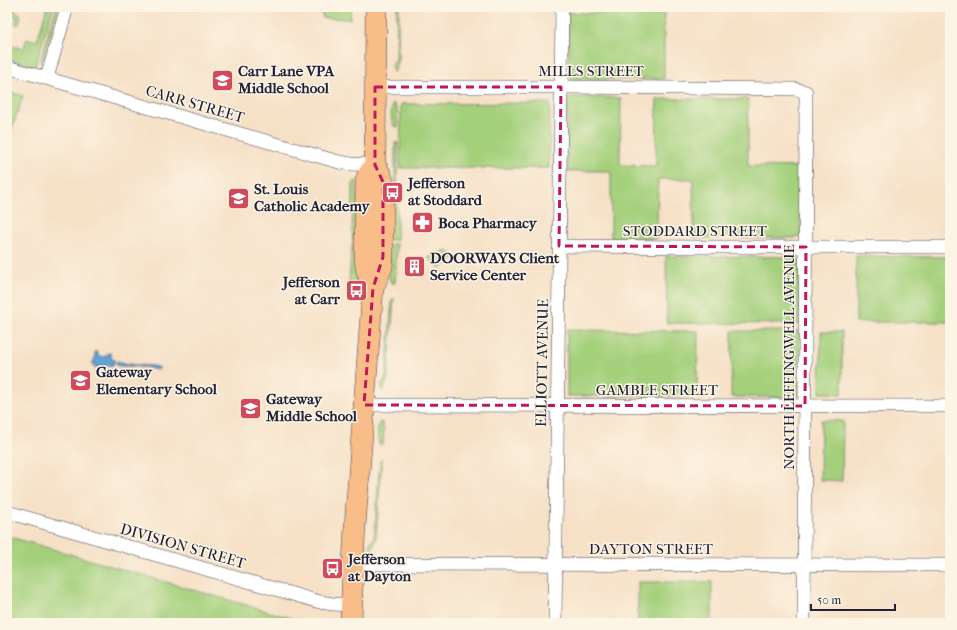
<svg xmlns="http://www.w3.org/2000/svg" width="957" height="630" viewBox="0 0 957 630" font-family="'IM FELL French Canon',serif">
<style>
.green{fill:#a4d07c;stroke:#63795c}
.water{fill:#61a3d5;stroke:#426288}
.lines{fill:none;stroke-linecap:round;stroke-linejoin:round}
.minor-casing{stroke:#423f50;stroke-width:14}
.primary-casing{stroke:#423f50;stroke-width:22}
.minor{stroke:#fff;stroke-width:13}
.primary{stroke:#f8bd88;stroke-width:21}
.marked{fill:none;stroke:#c2185b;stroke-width:3;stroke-dasharray:8 5;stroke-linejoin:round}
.labels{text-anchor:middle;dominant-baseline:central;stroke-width:3;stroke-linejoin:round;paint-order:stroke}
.poi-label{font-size:15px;font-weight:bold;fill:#22223b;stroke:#fcf5e5;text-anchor:start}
.street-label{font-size:15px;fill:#22223b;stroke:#fcf5e5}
</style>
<rect width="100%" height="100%" fill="#fcf5e5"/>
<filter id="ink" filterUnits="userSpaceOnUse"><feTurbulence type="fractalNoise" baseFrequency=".025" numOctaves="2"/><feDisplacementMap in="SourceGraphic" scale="8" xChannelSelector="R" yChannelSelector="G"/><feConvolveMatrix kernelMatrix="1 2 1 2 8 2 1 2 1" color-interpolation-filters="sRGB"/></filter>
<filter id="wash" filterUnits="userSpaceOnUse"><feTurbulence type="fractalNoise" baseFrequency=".012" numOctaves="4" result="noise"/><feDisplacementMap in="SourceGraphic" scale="16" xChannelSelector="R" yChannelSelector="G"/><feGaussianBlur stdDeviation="0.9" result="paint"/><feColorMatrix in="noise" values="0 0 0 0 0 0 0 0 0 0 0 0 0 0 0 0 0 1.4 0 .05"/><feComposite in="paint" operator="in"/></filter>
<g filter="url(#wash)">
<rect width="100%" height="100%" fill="#f6e1c7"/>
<g class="green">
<path d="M47 7H53L35 67 7 58V45L24 49 26 40 29 39 37 41Z"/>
<path d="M56 7H59L42 63 40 62Z"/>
<path d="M320 7H351L350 19 323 18Z"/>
<path d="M397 7H399L398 60 395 71 393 72 392 66 395 60 396 59Z"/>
<path d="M7 8C17 11 25 13 18 25L16 24 15 23 17 17 7 14Z"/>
<path d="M568 13H664V79H573L570 78 569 75Z"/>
<path d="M7 91 23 96 7 144Z"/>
<path d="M572 97 621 98 620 165 656 166 657 99H748V166L801 167 800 236 795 238H694L693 179H658L657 238H611V171H567V105L568 99Z"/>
<path d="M393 103C399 109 397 118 398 127L394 126C390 119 391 110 393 103Z"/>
<path d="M550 103 549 168H400L401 104Z"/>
<path d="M398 142 397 193H393L395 187V143Z"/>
<path d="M356 180 357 182 358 240H352L353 183Z"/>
<path d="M391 202H397V240H390Z"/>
<path d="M352 243H358L357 282H349Z"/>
<path d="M390 244H397L395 283H391L389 278Z"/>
<path d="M446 250 456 257 440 268 428 258Z"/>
<path d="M666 256 795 257 798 258 800 261V324L667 323Z"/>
<path d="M856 256 950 257V322H856Z"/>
<path d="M394 298 388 377 383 392 382 388 381 383H383L386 376 392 300Z"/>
<path d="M567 330 698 331 697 396H567Z"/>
<path d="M732 331H800L799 396 796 397H731Z"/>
<path d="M821 332H842V394L820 393Z"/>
<path d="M821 420 843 421 842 481 820 480Z"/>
<path d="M380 422 382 423 384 430 383 444H379C377 437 377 429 380 422Z"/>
<path d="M382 459 376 539 373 548H370V542L374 538 380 461Z"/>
<path d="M7 536 308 623H7Z"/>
<rect x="638" y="582" width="74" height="41"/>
</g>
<g class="water">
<path d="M95 352H97L98 355 102 357 106 356 108 353H110L112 359 115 360 113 365 96 367 95 368 92 364 95 358Z"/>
<path d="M117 361C125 363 132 365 140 365 147 366 153 365 160 368L157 370 145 367H138L136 366 134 367 130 366H120L116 365Z"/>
</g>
</g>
<g filter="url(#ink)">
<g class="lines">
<defs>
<g id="minor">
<path d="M7 67 339 162 351 164 375 165"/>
<path d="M47 78 67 7"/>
<path d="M375 87H561L795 89 806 92 804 623"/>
<path d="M559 246 694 247H950"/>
<path d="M364 405 950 406"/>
<path d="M7 512 320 602 333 604 351 605"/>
<path d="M353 564 950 565"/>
<path d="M555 623 562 7"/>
</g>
<g id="primary">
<path d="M373 288 366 268 365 257 366 181 368 175 375 165"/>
<path d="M351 623 353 564 355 526 373 288 382 267 383 257V182L381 175 375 165 376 7"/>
</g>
</defs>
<use href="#minor" class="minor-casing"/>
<use href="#primary" class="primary-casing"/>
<use href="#minor" class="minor"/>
<use href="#primary" class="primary"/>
</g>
</g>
<path class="marked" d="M375 87H561L559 246 806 247 805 406 364 405 373 288 383 257V182L375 165Z"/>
<defs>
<symbol id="school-square" viewBox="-11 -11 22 22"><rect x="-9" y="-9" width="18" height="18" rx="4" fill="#d1495b" stroke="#fcf5e5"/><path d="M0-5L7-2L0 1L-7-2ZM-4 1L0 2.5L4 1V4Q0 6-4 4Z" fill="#fff"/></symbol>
<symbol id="bus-square" viewBox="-11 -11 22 22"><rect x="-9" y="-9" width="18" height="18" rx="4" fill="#d1495b" stroke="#fcf5e5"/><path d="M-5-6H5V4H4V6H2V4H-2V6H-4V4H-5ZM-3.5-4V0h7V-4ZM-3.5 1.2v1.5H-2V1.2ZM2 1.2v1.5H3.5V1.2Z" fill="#fff"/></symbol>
<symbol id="pharmacy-square" viewBox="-11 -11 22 22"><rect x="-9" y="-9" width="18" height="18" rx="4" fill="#d1495b" stroke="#fcf5e5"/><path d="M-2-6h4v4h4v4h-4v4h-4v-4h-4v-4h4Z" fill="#fff"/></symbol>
<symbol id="building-square" viewBox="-11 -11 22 22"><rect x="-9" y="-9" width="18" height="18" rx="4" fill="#d1495b" stroke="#fcf5e5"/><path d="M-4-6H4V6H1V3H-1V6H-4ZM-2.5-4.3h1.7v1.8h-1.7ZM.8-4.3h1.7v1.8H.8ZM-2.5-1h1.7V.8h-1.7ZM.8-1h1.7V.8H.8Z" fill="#fff"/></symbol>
</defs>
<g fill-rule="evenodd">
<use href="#school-square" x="210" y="68" width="25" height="25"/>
<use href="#bus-square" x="380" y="180" width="25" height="25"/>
<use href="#school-square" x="226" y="186" width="25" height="25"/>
<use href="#pharmacy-square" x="410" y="210" width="25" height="25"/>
<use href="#building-square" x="402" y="254" width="25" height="25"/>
<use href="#bus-square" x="344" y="278" width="25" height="25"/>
<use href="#school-square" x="68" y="368" width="25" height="25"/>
<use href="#school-square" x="238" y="396" width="25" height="25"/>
<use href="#bus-square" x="320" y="556" width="25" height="25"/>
</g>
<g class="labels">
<g class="poi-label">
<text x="238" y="71">Carr Lane VPA<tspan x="238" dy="17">Middle School</tspan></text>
<text x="408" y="183">Jefferson<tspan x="408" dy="17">at Stoddard</tspan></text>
<text x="254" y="189">St. Louis<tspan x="254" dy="17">Catholic Academy</tspan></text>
<text x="438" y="223">Boca Pharmacy</text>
<text x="430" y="258">DOORWAYS Client<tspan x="430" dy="17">Service Center</tspan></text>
<text x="340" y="282" text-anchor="end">Jefferson<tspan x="340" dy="17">at Carr</tspan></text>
<text x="96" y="372">Gateway<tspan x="96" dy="17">Elementary School</tspan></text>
<text x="266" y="399">Gateway<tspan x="266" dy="17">Middle School</tspan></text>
<text x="348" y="559">Jefferson<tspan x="348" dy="17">at Dayton</tspan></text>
</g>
<g class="street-label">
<text x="591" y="71">MILLS STREET</text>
<text transform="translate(195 104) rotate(16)">CARR STREET</text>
<text x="695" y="231">STODDARD STREET</text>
<text transform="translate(789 357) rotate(-90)">NORTH LEFFINGWELL AVENUE</text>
<text transform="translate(542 363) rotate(-89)">ELLIOTT AVENUE</text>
<text x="657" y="390">GAMBLE STREET</text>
<text transform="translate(183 546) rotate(16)">DIVISION STREET</text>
<text x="651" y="549">DAYTON STREET</text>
</g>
</g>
<rect width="957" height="630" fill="none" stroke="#fcf5e5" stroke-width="24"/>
<path d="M811 604v6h84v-6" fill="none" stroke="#22223b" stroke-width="2"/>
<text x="817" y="604" font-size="12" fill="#22223b" stroke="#fcf5e5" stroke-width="3" paint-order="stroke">50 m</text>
</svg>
